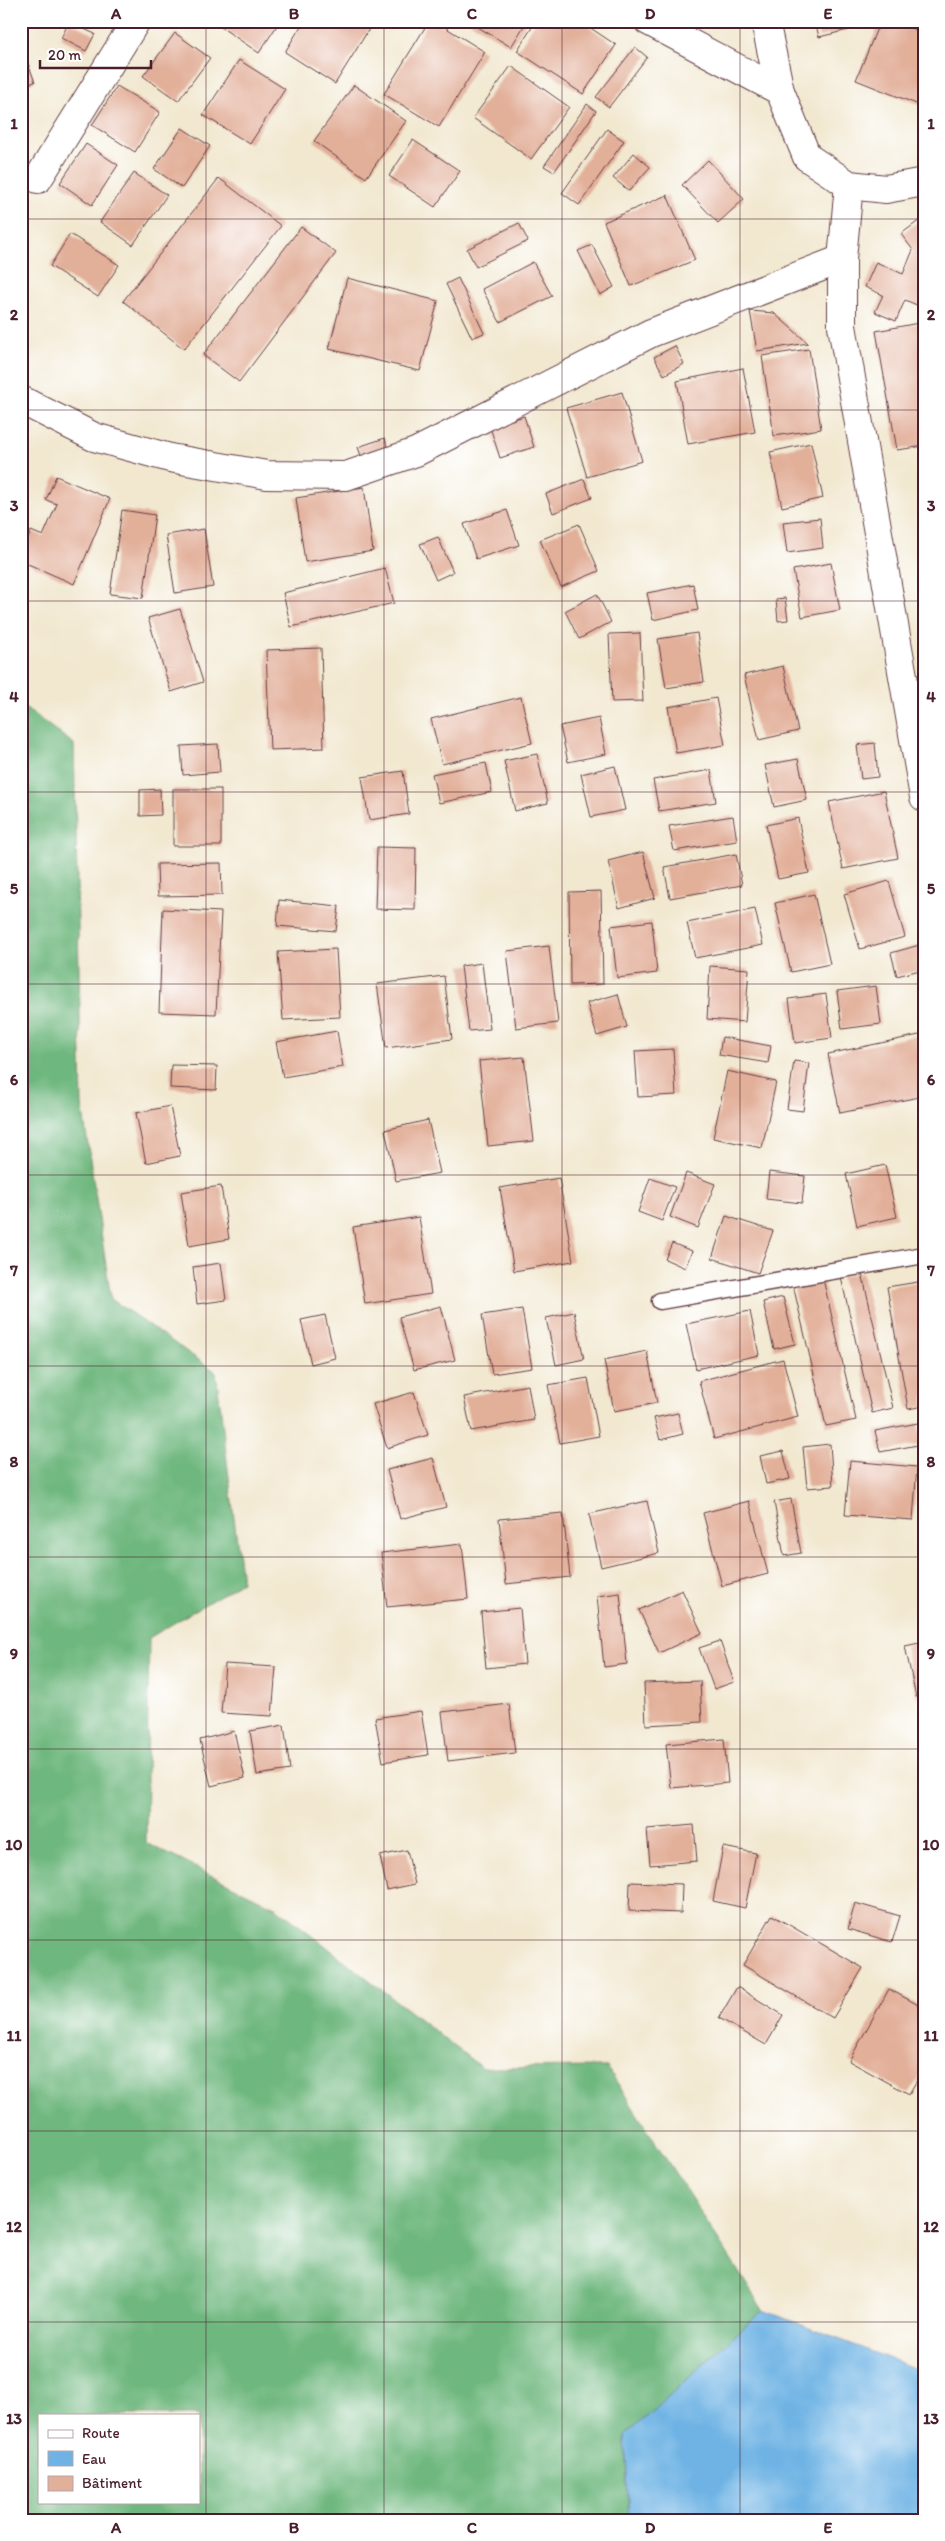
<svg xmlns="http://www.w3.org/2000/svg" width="945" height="2541" viewBox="0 0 945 2541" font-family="Itim,sans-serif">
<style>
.forest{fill:#6eb77e;stroke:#5c6b54;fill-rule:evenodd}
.water{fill:#6eb3e4;stroke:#5c6988}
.building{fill:#e2af99}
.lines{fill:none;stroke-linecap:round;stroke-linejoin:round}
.lane-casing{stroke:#633d44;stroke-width:19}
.street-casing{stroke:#633d44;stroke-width:30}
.lane{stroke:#fff;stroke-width:16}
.street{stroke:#fff;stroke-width:28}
.grid{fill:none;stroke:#4a1f2b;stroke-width:1;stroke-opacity:0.55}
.neatline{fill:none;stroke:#4a1f2b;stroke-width:2}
.grid-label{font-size:16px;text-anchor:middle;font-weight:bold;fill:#4a1f2b}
</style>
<rect width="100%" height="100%" fill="#fff"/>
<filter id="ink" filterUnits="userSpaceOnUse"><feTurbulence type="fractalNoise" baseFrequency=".02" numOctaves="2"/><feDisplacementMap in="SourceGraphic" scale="10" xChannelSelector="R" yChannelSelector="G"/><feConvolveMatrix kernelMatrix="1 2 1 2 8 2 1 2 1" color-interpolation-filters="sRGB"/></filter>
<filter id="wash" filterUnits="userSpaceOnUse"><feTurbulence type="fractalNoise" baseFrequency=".0096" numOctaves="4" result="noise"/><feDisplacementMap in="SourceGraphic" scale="20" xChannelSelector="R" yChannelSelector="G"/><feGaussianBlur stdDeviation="1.12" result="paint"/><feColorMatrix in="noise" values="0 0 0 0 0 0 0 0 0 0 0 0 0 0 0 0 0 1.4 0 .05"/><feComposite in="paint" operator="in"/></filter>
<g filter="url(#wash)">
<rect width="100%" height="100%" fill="#f2e8d0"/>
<path class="forest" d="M21 705 74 744 82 1105 111 1299 216 1372 242 1582 149 1638 146 1843 277 1908 482 2068 607 2067 763 2310 625 2436 629 2520H21ZM39 2415H199V2502H39Z"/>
<path class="water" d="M763 2310 924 2372V2520H629L625 2436Z"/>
<g id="blocks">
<g class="building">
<path d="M212 21H280L259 53Z"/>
<path d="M304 21H374L335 84 285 52Z"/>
<path d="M429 21H435L485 52 439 127 384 94Z"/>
<path d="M468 21H527L511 47Z"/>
<path d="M536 21H580L616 45 583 94 517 51Z"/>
<path d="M815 21H845L848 30 819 37Z"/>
<path d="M880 21H893L924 33V107L856 80Z"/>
<path d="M69 22 95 34 86 51 61 38Z"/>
<path d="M175 33 210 58 178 101 143 76Z"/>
<path d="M21 45 35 82 21 86Z"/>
<path d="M635 47 647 57 609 107 596 97Z"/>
<path d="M239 60 285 89 250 144 203 115Z"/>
<path d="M511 66 569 107 531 159 473 118Z"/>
<path d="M354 85 406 121 366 178 314 141Z"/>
<path d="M117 86 160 112 135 152 92 125Z"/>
<path d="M587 104 596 111 554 172 544 166Z"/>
<path d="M182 128 210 146 182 188 154 169Z"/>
<path d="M607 129 624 141 579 205 562 193Z"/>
<path d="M413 140 460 171 435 207 389 176Z"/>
<path d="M86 144 118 165 92 205 60 183Z"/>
<path d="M634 153 650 167 629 191 613 178Z"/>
<path d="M708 160 744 199 718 223 682 185Z"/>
<path d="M134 173 167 195 133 245 100 222Z"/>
<path d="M219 178 281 226 184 349 123 301Z"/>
<path d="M667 195 695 260 631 286 604 222Z"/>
<path d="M920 220 924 224V308L905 300 896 321 875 312 883 295 865 287 876 262 903 274 913 250 901 234Z"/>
<path d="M519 223 528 241 476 267 467 249Z"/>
<path d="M301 227 336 253 239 382 203 355Z"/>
<path d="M70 234 119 265 98 297 50 266Z"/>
<path d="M592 245 614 287 600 295 578 251Z"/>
<path d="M533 262 552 296 500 322 482 289Z"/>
<path d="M347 278 438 301 420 371 329 349Z"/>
<path d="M458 278 484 333 472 338 446 284Z"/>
<path d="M750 311 774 313 808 343 757 351Z"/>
<path d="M924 322V446L897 450 876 331Z"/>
<path d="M675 346 684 364 664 375 654 357Z"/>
<path d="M809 349 821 429 774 436 762 356Z"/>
<path d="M743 368 755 432 688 444 677 381Z"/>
<path d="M622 392 642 461 587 477 566 408Z"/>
<path d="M524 416 534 447 500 458 490 427Z"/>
<path d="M385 438 387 447 361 456 358 447Z"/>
<path d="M811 443 823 498 782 507 770 452Z"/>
<path d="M56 476 110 499 74 584 21 561V554L31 531 43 536 57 504 46 500Z"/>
<path d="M584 479 592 498 553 513 546 494Z"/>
<path d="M364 487 373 551 305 562 296 498Z"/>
<path d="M122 510 155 515 143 598 110 594Z"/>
<path d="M507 510 519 545 476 559 464 524Z"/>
<path d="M820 518 823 548 787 553 783 522Z"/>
<path d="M579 524 599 571 561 587 540 540Z"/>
<path d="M204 529 213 587 175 593 166 535Z"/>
<path d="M438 537 453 572 436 580 420 544Z"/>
<path d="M831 563 840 610 802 617 793 570Z"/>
<path d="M385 568 394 603 291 627 283 593Z"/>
<path d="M693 584 698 610 653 620 647 593Z"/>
<path d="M597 594 611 622 579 639 565 611Z"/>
<path d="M785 598 788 620 778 621 776 599Z"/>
<path d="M180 609 203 682 171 692 148 618Z"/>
<path d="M640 633 643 701 612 702 609 634Z"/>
<path d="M697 633 704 682 666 688 658 639Z"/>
<path d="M321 648 324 748 270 750 266 650Z"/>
<path d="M783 666 798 731 759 740 744 675Z"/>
<path d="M521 697 532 743 442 764 431 719Z"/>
<path d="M716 698 725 745 676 753 668 707Z"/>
<path d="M599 718 606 754 568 762 560 726Z"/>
<path d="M875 743 878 777 861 779 857 745Z"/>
<path d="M218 744 220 772 183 775 181 746Z"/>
<path d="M537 754 548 803 515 811 504 761Z"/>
<path d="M798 759 807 800 774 807 765 765Z"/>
<path d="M486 763 492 792 439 803 432 774Z"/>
<path d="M615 766 625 810 591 817 581 774Z"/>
<path d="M711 770 716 802 659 811 653 780Z"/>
<path d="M403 771 409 814 369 820 362 777Z"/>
<path d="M160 789 161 815 140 816V790Z"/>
<rect x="173" y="789" width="48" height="57"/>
<path d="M884 791 898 858 843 869 829 802Z"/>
<path d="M733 816 737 841 674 851 669 826Z"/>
<path d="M798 818 809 873 778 879 766 825Z"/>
<path d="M377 847 416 848 415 910 375 909Z"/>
<path d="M643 852 655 898 619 908 608 861Z"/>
<path d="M736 854 742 885 670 898 664 867Z"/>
<path d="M221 863 222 895 158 896 157 864Z"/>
<path d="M889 881 905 937 860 949 844 894Z"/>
<path d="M601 891 603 984 570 985 569 892Z"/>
<path d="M814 894 830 964 791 972 775 903Z"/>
<path d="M279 900 339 906 336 931 277 926Z"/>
<path d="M163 909 221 912 216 1014 159 1012Z"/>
<path d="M755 909 763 945 695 958 687 923Z"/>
<path d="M652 921 657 973 617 978 611 926Z"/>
<path d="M923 944 924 969 897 976 891 953Z"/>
<path d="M549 946 558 1023 516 1028 507 951Z"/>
<path d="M336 949 340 1017 283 1020 278 952Z"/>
<path d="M482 963 490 1029 469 1031 461 966Z"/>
<path d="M710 966 749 969 745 1022 707 1019Z"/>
<path d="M444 976 452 1039 386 1048 377 984Z"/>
<path d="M876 986 881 1024 842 1029 837 991Z"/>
<path d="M618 994 627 1027 597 1036 587 1003Z"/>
<path d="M826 994 832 1038 795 1043 789 999Z"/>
<path d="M337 1031 343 1067 283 1077 276 1042Z"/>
<path d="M924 1034V1096L840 1113 828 1054Z"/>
<path d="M722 1037 771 1046 768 1063 719 1055Z"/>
<path d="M673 1049 676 1095 638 1097 635 1051Z"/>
<path d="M524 1057 534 1141 488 1146 479 1061Z"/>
<path d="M794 1061 809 1063 803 1111 787 1109Z"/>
<path d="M171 1065 217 1066 216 1090 170 1088Z"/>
<path d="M727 1071 776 1082 762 1148 713 1138Z"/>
<path d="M170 1106 180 1156 146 1163 136 1113Z"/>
<path d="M428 1120 440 1173 396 1181 385 1130Z"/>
<path d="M885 1165 897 1217 857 1226 846 1174Z"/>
<path d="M769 1172 805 1176 802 1203 766 1199Z"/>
<path d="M686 1173 715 1184 698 1228 670 1217Z"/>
<path d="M559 1178 573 1261 514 1271 500 1188Z"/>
<path d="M650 1178 675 1187 662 1221 638 1212Z"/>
<path d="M221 1186 229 1239 189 1246 181 1192Z"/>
<path d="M726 1216 773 1231 758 1273 712 1258Z"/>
<path d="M419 1217 431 1294 365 1304 353 1227Z"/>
<path d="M672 1243 692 1251 685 1268 665 1259Z"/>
<path d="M221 1263 226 1300 197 1304 193 1267Z"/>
<path d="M862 1273 893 1408 872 1413 841 1277Z"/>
<path d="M823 1279 856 1420 826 1426 793 1285Z"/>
<path d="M924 1281V1406L908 1409 887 1287Z"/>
<path d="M783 1297 795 1344 774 1349 763 1302Z"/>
<path d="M441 1306 455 1360 414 1370 399 1317Z"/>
<path d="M522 1309 532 1368 492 1374 482 1315Z"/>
<path d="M750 1311 759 1355 696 1369 686 1324Z"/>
<path d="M574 1312 584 1359 556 1365 546 1318Z"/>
<path d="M325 1315 335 1358 311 1364 301 1320Z"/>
<path d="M647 1351 657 1403 614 1411 604 1360Z"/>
<path d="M783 1359 798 1417 714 1439 699 1381Z"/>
<path d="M588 1378 599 1436 560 1443 548 1385Z"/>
<path d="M528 1385 534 1420 471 1431 464 1397Z"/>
<path d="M414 1392 428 1435 387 1448 373 1404Z"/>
<path d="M678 1413 683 1434 660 1440 654 1418Z"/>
<path d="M918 1423 923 1444 880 1452 875 1431Z"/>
<path d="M830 1444 833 1486 807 1488 803 1447Z"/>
<path d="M783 1451 790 1479 766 1484 760 1456Z"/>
<path d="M433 1458 446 1507 400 1519 387 1470Z"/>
<path d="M850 1461 917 1467 913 1520 845 1515Z"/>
<path d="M791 1499 801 1553 784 1556 774 1502Z"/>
<path d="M647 1501 659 1553 601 1567 589 1514Z"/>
<path d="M749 1501 768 1574 722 1586 703 1513Z"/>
<path d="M563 1513 570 1577 506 1584 499 1519Z"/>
<path d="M462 1544 468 1599 387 1607 381 1553Z"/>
<path d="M682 1590 702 1633 659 1653 639 1610Z"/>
<path d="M620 1593 627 1664 604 1667 597 1596Z"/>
<path d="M520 1608 525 1664 486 1668 481 1612Z"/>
<path d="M720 1641 734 1682 714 1689 699 1648Z"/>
<path d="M924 1642V1695L916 1697 905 1646Z"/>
<path d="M225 1664 276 1667 272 1716 221 1713Z"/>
<path d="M700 1681 702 1722 646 1725 644 1683Z"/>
<path d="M509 1704 515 1753 448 1761 442 1712Z"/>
<path d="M421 1711 428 1755 383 1762 375 1718Z"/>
<path d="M284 1725 290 1770 257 1775 250 1731Z"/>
<path d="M234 1731 245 1778 211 1786 200 1740Z"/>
<path d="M724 1739 728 1783 671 1788 666 1744Z"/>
<path d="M694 1825 697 1861 650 1865 647 1829Z"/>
<path d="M723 1847 756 1853 745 1908 713 1901Z"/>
<path d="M407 1850 415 1884 387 1890 380 1856Z"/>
<path d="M630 1882 682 1884 681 1913 629 1911Z"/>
<path d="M855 1903 900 1916 892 1942 848 1929Z"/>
<path d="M772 1915 863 1968 833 2018 743 1965Z"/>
<path d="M737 1987 783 2015 766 2045 719 2018Z"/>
<path d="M889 1989 924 2008V2068L909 2094 849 2061Z"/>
</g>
</g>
</g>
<g filter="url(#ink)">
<use href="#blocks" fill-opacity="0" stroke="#633d44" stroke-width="1"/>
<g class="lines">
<defs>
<path id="lane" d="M660 1301 924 1255"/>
<g id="street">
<path d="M648 21 780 91"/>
<path d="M765 21 780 91 807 157 849 185 886 189 924 182"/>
<path d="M38 179 136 21"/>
<path d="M849 185 842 259V326L924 797"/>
<path d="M21 400 94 437 170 458 267 475 346 476 416 452 651 333 842 259"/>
</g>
</defs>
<use href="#lane" class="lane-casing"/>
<use href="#street" class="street-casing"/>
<use href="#lane" class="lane"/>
<use href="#street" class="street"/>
</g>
</g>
<path class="grid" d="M206 21V2520M384 21V2520M562 21V2520M740 21V2520M21 219H924M21 410H924M21 601H924M21 792H924M21 984H924M21 1175H924M21 1366H924M21 1557H924M21 1749H924M21 1940H924M21 2131H924M21 2322H924"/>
<rect width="945" height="2541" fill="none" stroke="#fff" stroke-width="55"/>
<rect x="38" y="2414" width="162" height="90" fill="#ffffff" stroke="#b7a5aa"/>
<rect x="48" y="2430" width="25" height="8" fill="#ffffff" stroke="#b7a5aa"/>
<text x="82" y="2438" font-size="15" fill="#4a1f2b">Route</text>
<rect x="48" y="2451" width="25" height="15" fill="#6eb3e4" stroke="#b7a5aa"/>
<text x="82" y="2464" font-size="15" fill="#4a1f2b">Eau</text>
<rect x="48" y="2476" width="25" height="15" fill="#e2af99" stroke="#b7a5aa"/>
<text x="82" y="2488" font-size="15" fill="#4a1f2b">Bâtiment</text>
<path d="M40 60v8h111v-8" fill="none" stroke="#4a1f2b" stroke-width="2.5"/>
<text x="48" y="60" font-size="15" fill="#4a1f2b" stroke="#ffffff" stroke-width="4" paint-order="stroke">20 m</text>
<rect x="28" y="28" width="890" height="2486" class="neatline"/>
<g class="grid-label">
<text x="116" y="19">A</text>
<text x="294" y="19">B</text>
<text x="472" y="19">C</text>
<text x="650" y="19">D</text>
<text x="828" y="19">E</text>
<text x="14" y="129">1</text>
<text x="931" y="129">1</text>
<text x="14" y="320">2</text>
<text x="931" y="320">2</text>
<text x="14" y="511">3</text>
<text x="931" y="511">3</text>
<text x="14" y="702">4</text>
<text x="931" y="702">4</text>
<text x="14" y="894">5</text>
<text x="931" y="894">5</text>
<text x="14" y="1085">6</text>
<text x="931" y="1085">6</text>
<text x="14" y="1276">7</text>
<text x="931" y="1276">7</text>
<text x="14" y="1467">8</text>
<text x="931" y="1467">8</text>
<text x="14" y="1659">9</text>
<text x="931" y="1659">9</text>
<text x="14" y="1850">10</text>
<text x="931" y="1850">10</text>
<text x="14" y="2041">11</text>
<text x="931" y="2041">11</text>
<text x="14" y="2232">12</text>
<text x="931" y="2232">12</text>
<text x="14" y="2424">13</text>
<text x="931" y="2424">13</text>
<text x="116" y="2533">A</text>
<text x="294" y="2533">B</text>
<text x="472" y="2533">C</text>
<text x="650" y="2533">D</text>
<text x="828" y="2533">E</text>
</g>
</svg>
